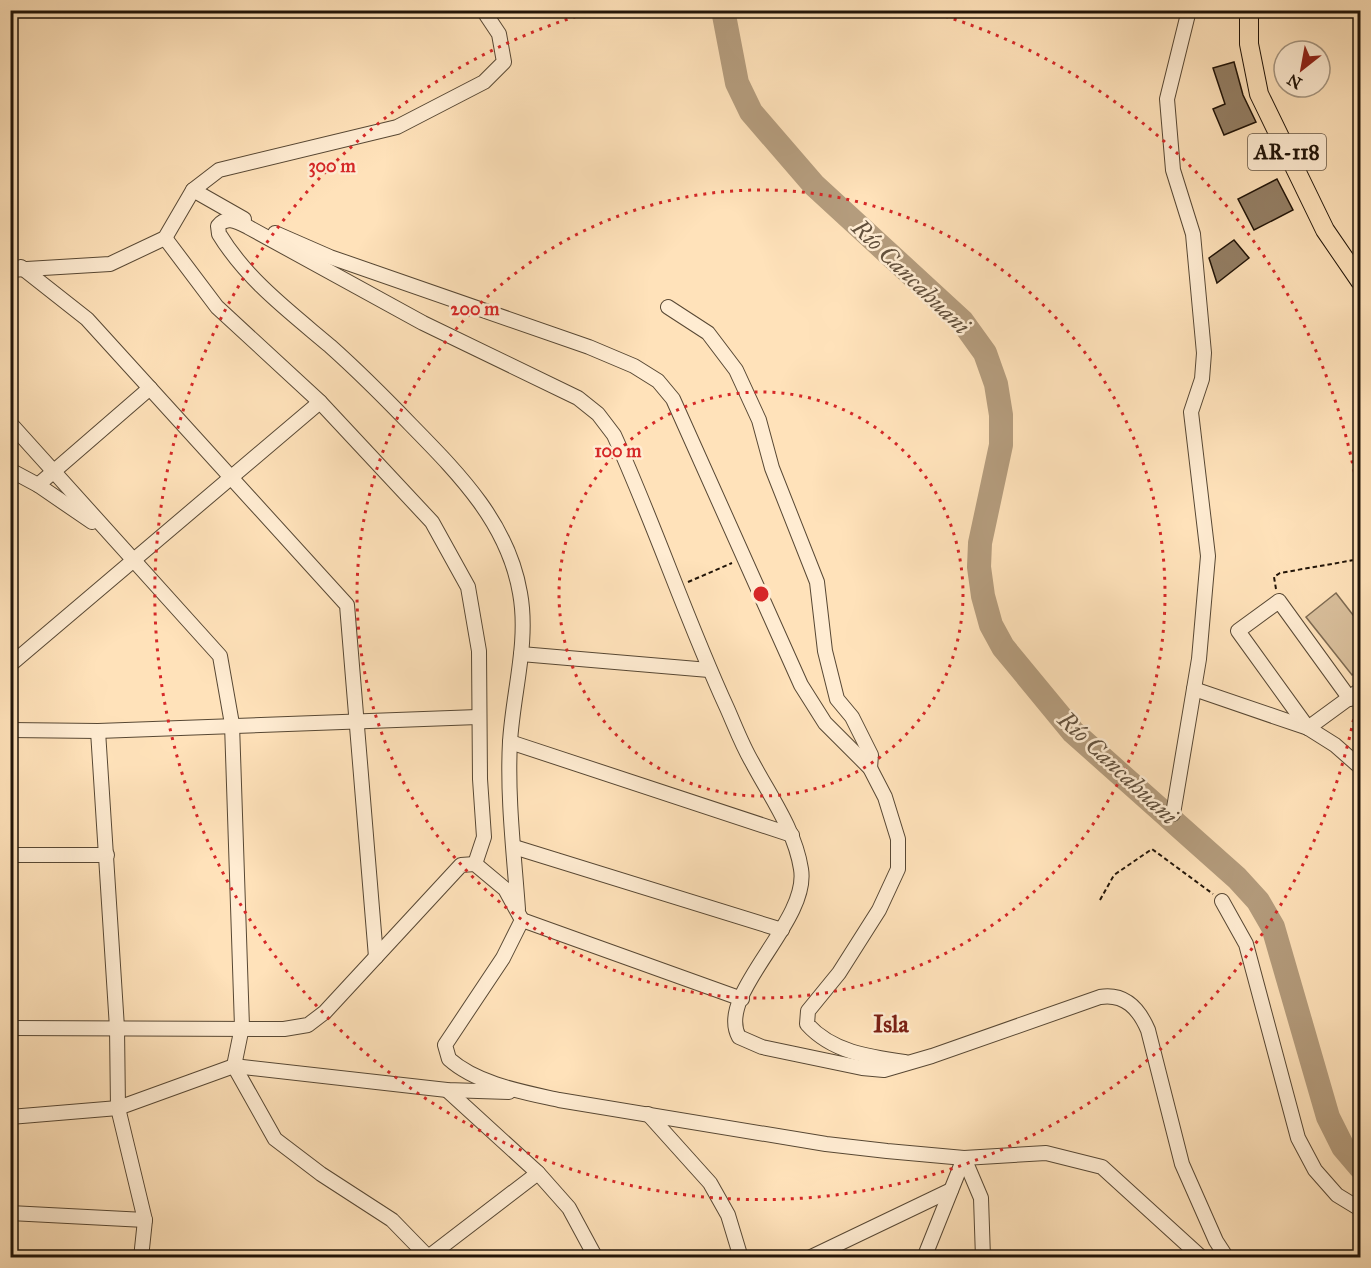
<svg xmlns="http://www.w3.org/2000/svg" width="1371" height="1268" viewBox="0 0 1371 1268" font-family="'IM FELL Great Primer',serif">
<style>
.green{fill:#d9bf9c;stroke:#7d6a52;stroke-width:1.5}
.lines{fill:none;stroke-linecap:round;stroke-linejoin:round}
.river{stroke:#b49c7d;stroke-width:24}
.building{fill:#947f65;stroke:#211408;stroke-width:1.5}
.minor-casing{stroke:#584834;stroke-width:16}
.major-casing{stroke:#211408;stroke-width:20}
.path{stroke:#211408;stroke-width:2;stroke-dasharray:4.5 3;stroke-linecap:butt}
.minor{stroke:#ffecd2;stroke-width:14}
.major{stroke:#ffe2ba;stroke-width:18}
.ring{fill:none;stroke:#d62828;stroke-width:3;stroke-dasharray:3 6}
.labels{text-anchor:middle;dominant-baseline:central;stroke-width:5;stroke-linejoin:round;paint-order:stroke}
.shield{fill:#ffecd2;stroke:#645545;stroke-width:1.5}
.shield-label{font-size:21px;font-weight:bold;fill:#211408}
.water-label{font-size:24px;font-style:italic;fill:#63513d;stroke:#ffecd2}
.neighbourhood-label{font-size:24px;font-weight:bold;fill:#7a1f14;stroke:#ffecd2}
.centre{fill:#d62828;stroke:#ffecd2;stroke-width:3}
.ring-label{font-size:18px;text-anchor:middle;font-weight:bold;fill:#d62828;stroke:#ffecd2;stroke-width:5;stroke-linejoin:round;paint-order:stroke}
</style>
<rect width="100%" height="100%" fill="#ffe2ba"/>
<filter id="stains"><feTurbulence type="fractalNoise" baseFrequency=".00333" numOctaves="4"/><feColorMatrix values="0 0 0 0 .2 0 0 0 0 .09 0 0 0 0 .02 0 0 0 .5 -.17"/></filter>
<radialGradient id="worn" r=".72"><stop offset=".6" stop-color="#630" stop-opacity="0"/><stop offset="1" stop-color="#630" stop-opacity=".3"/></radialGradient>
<path class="green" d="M1336 593 1360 624V669L1352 675 1306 617Z"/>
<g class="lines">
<path class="river" d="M723 10 737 83 751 112 814 185 962 321 985 353 996 384 1001 415V445L980 543 979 567 983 596 991 625 1003 647 1073 732 1237 878 1258 901 1273 927 1328 1117 1343 1147 1360 1167"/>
</g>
<g class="building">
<path d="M1234 62 1243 95 1256 122 1224 135 1213 109 1225 104 1213 68Z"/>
<path d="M1277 179 1293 210 1254 230 1238 199Z"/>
<path d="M1234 240 1249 258 1217 283 1209 258Z"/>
</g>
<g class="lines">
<defs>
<g id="minor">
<path d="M193 190 244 219"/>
<path d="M275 233 330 257 589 347 634 366 658 381 673 399 801 685 825 723 870 768 885 797 898 839V869L879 910 839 973 808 1011 807 1024C832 1052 869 1057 905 1062"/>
<path d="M165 238 217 307 320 402 432 522 468 587 479 651 480 779 484 837 475 864"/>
<path d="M21 267 87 319 347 605 376 957"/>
<path d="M10 270 110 264 165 238 193 190 219 170 397 127 484 82 504 62 499 34 483 10"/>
<path d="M668 307 708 333 736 370 759 420 772 468 817 582 825 651 837 699 852 717 871 755 870 768"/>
<path d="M10 423 220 656 232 724 242 1027 234 1066 275 1139 321 1174 392 1220 429 1258"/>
<path d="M10 470 38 485 92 522"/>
<path d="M38 485 150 388"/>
<path d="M521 654 709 670"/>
<path d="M10 665 320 402"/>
<path d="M1194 689 1308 728 1335 745 1360 767"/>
<path d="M1308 728 1238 631 1279 601 1350 699"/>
<path d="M1308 728 1360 690"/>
<path d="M10 730 98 731 478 717"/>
<path d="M98 731 117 1028 118 1108 145 1220 141 1258"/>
<path d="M510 742 792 835"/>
<path d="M1173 814 1199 659 1208 556 1191 412 1202 379 1204 353 1193 234 1173 170 1167 99 1189 10"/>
<path d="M514 847 782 930"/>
<path d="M10 855H107"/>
<path d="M1222 901 1246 944 1298 1138 1315 1170 1337 1195 1360 1209"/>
<path d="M518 909C514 854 507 796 510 742 513 692 529 642 520 593 508 523 459 474 411 425 385 398 358 371 330 346 290 312 247 280 219 234L218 226C226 215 238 222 248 227L423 323 578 398 598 414 614 435C655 525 686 619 727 708 735 726 742 745 752 762 770 796 795 830 801 869 810 922 715 994 739 1037L762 1047 862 1068 884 1070 932 1056 1100 997C1125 993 1139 1009 1148 1030L1182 1164 1216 1241 1227 1258"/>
<path d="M522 920 742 999"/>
<path d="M10 1028 284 1029 308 1025 325 1012 461 865 475 864 505 889 522 920 503 958 445 1045 449 1059C477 1084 523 1092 559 1100L826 1144 887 1151 964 1158 1046 1153 1102 1167 1202 1258"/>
<path d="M447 1090 538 1173 569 1208 596 1258"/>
<path d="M648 1114 710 1183 728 1215 741 1258"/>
<path d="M10 1117 118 1108 234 1066 447 1090 509 1092"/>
<path d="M964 1158 981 1198 983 1258"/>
<path d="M10 1213 145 1220"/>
<path d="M427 1258 538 1173"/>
<path d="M809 1258 951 1190"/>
<path d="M924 1258 964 1158"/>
</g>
<path id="major" d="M1249 10V44L1259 94 1325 230 1360 281"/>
</defs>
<use href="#minor" class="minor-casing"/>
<use href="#major" class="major-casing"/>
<g class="path">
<path d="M688 582 732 563"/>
<path d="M1276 589 1274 577 1280 573 1360 559"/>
<path d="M1100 900 1114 875 1152 849 1213 894"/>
</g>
<use href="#minor" class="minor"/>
<use href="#major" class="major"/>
</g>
<g class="ring">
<circle cx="761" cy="594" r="202"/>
<circle cx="761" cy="594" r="404"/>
<path d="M1360 684A606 606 0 1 1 594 11M928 11A606 606 0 0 1 1360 504"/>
</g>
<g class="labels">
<rect class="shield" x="1248" y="134" width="78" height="36" rx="4.5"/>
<g class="shield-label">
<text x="1287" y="152">AR-118</text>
</g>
<g class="water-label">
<text transform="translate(911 277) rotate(44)">Río Cancahuani</text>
<text transform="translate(1118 768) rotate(43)">Río Cancahuani</text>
</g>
<g class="neighbourhood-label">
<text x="891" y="1024">Isla</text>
</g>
</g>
<circle cx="761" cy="594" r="9" class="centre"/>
<g class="ring-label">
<text x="332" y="172">300 m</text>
<text x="475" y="315">200 m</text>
<text x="618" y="457">100 m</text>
</g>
<rect width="1371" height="1268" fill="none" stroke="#ffe2ba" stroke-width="36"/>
<rect x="12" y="12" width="1347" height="1244" fill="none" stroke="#211408" stroke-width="3"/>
<rect x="18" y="18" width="1335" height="1232" fill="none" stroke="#211408" stroke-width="1.5"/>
<g transform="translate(1302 69) rotate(211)"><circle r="28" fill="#ffecd2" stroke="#a69681" stroke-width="1.5"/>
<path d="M0-4.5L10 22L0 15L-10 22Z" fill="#8f2418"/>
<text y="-9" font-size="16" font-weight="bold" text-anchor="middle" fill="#211408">N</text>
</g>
<rect width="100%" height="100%" filter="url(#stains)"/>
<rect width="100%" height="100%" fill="url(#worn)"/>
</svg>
